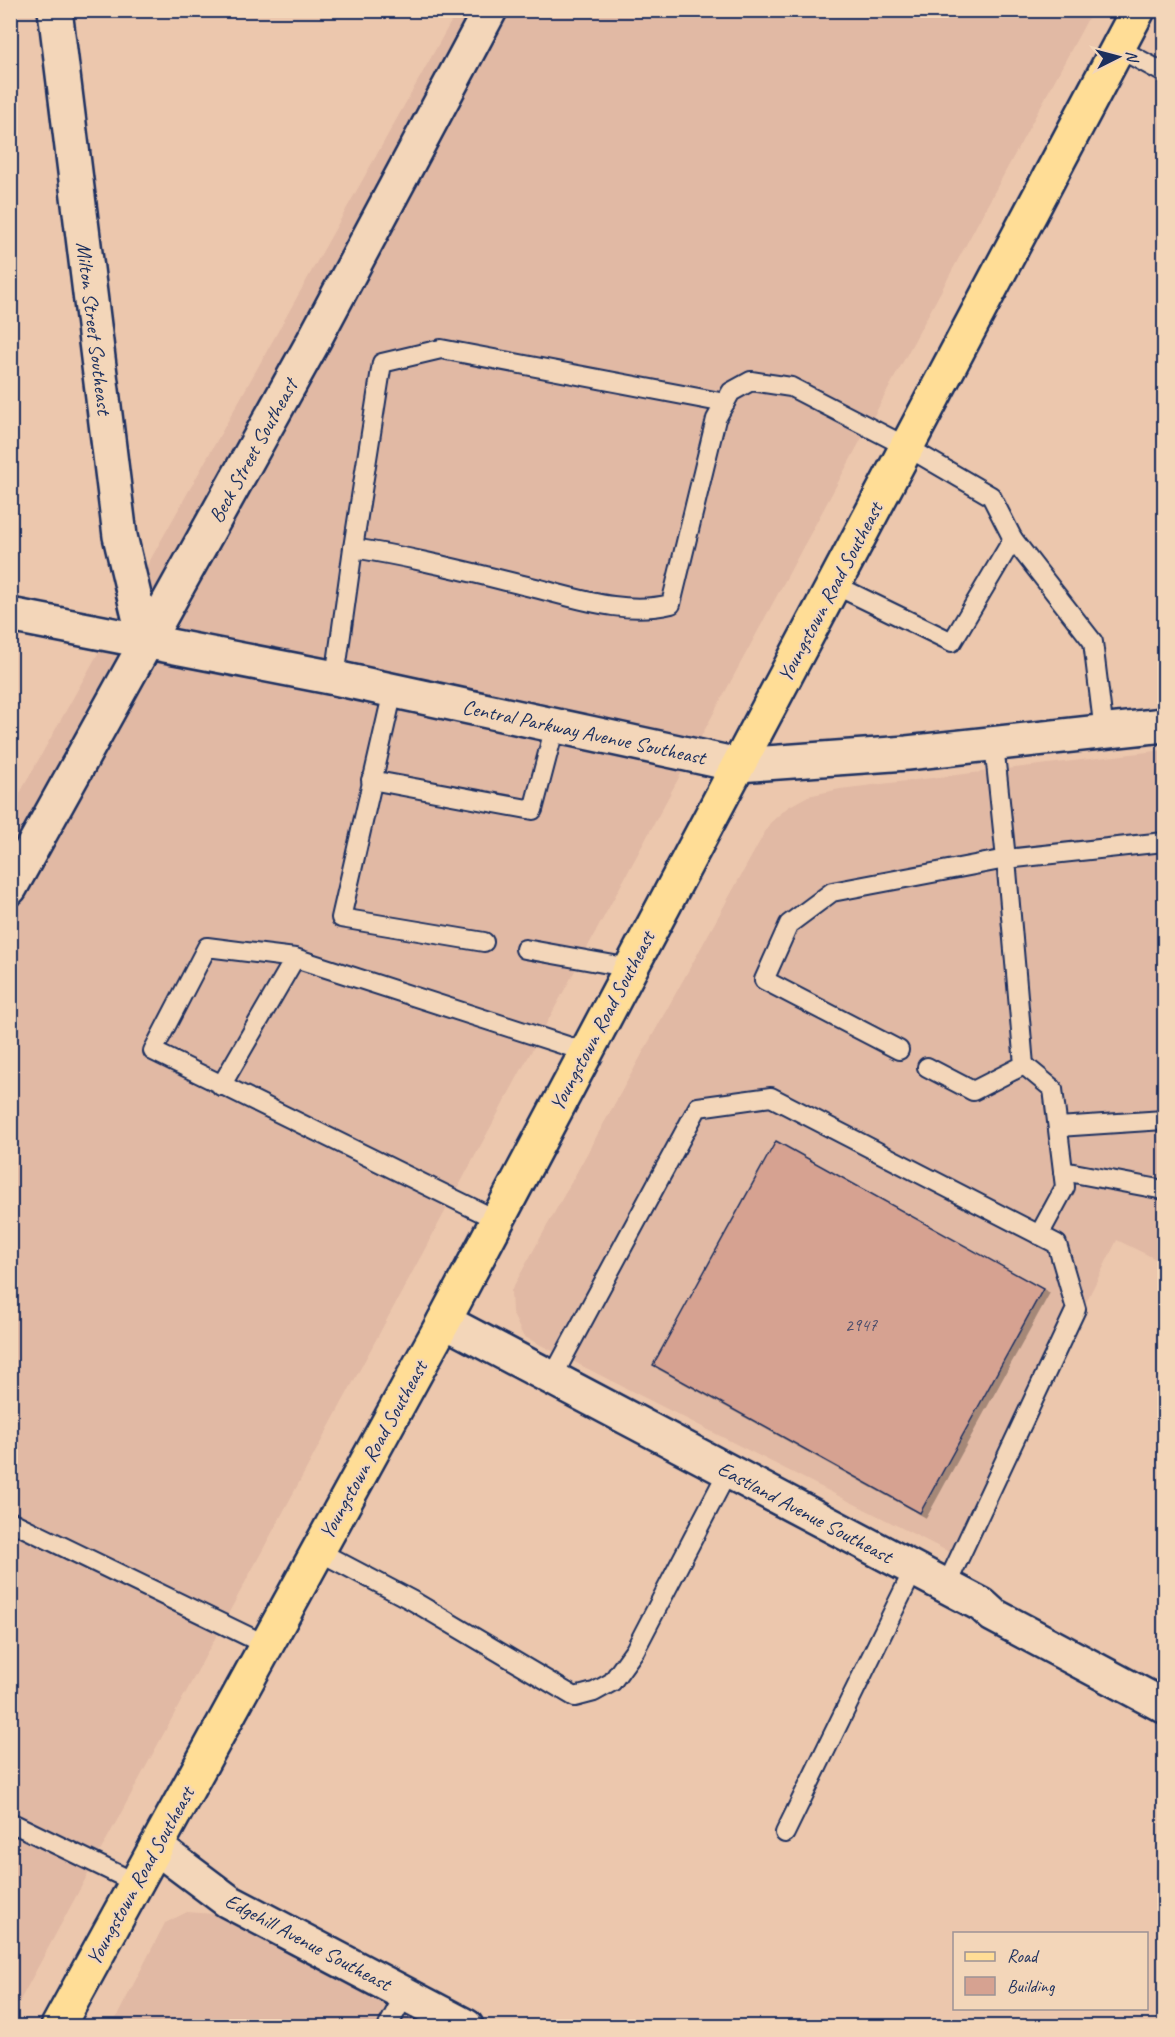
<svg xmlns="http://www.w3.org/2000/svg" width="1175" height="2037" viewBox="0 0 1175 2037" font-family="Caveat,sans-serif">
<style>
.built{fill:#e1b9a4}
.building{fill:#d6a291;stroke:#1b2f5e;stroke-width:1.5;filter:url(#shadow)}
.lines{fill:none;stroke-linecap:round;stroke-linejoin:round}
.lane-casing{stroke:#1b2f5e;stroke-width:22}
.street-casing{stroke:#1b2f5e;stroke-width:38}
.secondary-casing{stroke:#1b2f5e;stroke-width:38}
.primary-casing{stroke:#1b2f5e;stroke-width:38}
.lane{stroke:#f3d6b9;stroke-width:18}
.street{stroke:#f3d6b9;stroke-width:33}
.secondary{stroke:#f3d6b9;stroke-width:33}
.primary{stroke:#ffdd96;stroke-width:33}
.labels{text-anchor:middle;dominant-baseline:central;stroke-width:4.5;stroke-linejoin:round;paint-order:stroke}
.number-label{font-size:18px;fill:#4a4c6b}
.street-label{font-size:21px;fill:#1b2f5e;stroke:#f3d6b9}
</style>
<defs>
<filter id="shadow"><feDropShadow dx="6" dy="4" stdDeviation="0" flood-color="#0004"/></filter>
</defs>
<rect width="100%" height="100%" fill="#ecc7ad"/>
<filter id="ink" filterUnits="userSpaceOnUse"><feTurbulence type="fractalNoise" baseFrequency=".0167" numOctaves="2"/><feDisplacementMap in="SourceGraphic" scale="12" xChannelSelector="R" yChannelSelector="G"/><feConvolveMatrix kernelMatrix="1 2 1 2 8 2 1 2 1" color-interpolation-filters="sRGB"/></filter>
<g filter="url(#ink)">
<g class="built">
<path d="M457 11H1092L11 2017V809Z"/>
<path d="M1164 750V1263L1117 1240 959 1557 523 1336 512 1312 511 1291 770 823 788 807 808 796 840 789Z"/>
<path d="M187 1912 214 1914 435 2026H112L165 1923Z"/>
</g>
<path class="building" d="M776 1141 1043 1289 920 1513 653 1365Z"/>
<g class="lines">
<defs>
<g id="lane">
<path d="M1118 48 1164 73"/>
<path d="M353 548 382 363 441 349 725 403"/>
<path d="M833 584 952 642 1013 539"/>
<path d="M335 678 353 548C412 557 469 572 527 586 574 597 623 616 671 604L716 419 731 392 751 381 791 387 907 447 991 496 1013 539 1093 642 1104 732"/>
<path d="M393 691 341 918 484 942"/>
<path d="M371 780 533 810 555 726"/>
<path d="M525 949 631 968"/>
<path d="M295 958 586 1052"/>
<path d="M899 1050 764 980 789 924 832 892 1006 859 994 744"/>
<path d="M1024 1065 1053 1089 1065 1187 1039 1235"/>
<path d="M927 1067 973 1091 1024 1065 1006 859 1164 842"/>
<path d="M221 1086 295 958 207 947 153 1051 497 1220"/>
<path d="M1058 1127 1164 1120"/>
<path d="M1063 1171 1164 1190"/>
<path d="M552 1378 698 1107 771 1097 1057 1244 1076 1309 946 1586"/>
<path d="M10 1521 266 1645"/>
<path d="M318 1551 413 1601 575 1697 594 1692 612 1682 635 1650 728 1471"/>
<path d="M10 1822 136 1883"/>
<path d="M785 1833 914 1569"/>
<path d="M388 2026 405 1994"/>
</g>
<g id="street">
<path d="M55 10 120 536 145 642"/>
<path d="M738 765 907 753 1164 725"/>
<path d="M10 888 313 342 490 10"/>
<path d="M444 1321 982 1605 993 1615 1164 1706"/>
<path d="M156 1847 228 1901 466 2026"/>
</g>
<path id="secondary" d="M10 615 335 678 738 765"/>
<path id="primary" d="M58 2026 444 1321 1138 10"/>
</defs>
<use href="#lane" class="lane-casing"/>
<use href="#street" class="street-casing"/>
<use href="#secondary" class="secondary-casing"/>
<use href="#primary" class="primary-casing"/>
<use href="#lane" class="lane"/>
<use href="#street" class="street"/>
<use href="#secondary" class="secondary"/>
<use href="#primary" class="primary"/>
</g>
</g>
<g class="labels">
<g class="number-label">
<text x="861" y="1325">2947</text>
</g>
<g class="street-label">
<text transform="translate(94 328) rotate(83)">Milton Street Southeast</text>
<text transform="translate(253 451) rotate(-61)">Beck Street Southeast</text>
<text transform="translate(830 592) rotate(-62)">Youngstown Road Southeast</text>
<text transform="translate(584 732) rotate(12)">Central Parkway Avenue Southeast</text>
<text transform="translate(602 1021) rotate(-62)">Youngstown Road Southeast</text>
<text transform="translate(373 1450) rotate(-61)">Youngstown Road Southeast</text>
<text transform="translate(805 1512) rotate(28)">Eastland Avenue Southeast</text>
<text transform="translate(140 1876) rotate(-61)">Youngstown Road Southeast</text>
<text transform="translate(308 1942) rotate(28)">Edgehill Avenue Southeast</text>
</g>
</g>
<rect width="1175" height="2037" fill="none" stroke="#f3d6b9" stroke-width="36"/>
<rect x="18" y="18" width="1139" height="2001" fill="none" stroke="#1b2f5e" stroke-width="2" filter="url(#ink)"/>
<rect x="953" y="1932" width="195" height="78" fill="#f3d6b9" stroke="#9d9395" stroke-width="1.5"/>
<rect x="965" y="1952" width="30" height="9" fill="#ffdd96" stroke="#9d9395" stroke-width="1.5"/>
<text x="1007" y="1962" font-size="18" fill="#1b2f5e">Road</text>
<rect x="965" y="1977" width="30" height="18" fill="#d6a291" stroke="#9d9395" stroke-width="1.5"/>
<text x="1007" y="1992" font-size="18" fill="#1b2f5e">Building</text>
<g transform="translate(1118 57) rotate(84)" stroke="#f3d6b9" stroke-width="4.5" paint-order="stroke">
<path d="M0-4.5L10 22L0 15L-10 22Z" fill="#1b2f5e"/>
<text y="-9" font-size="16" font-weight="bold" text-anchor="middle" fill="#1b2f5e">N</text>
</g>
</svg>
